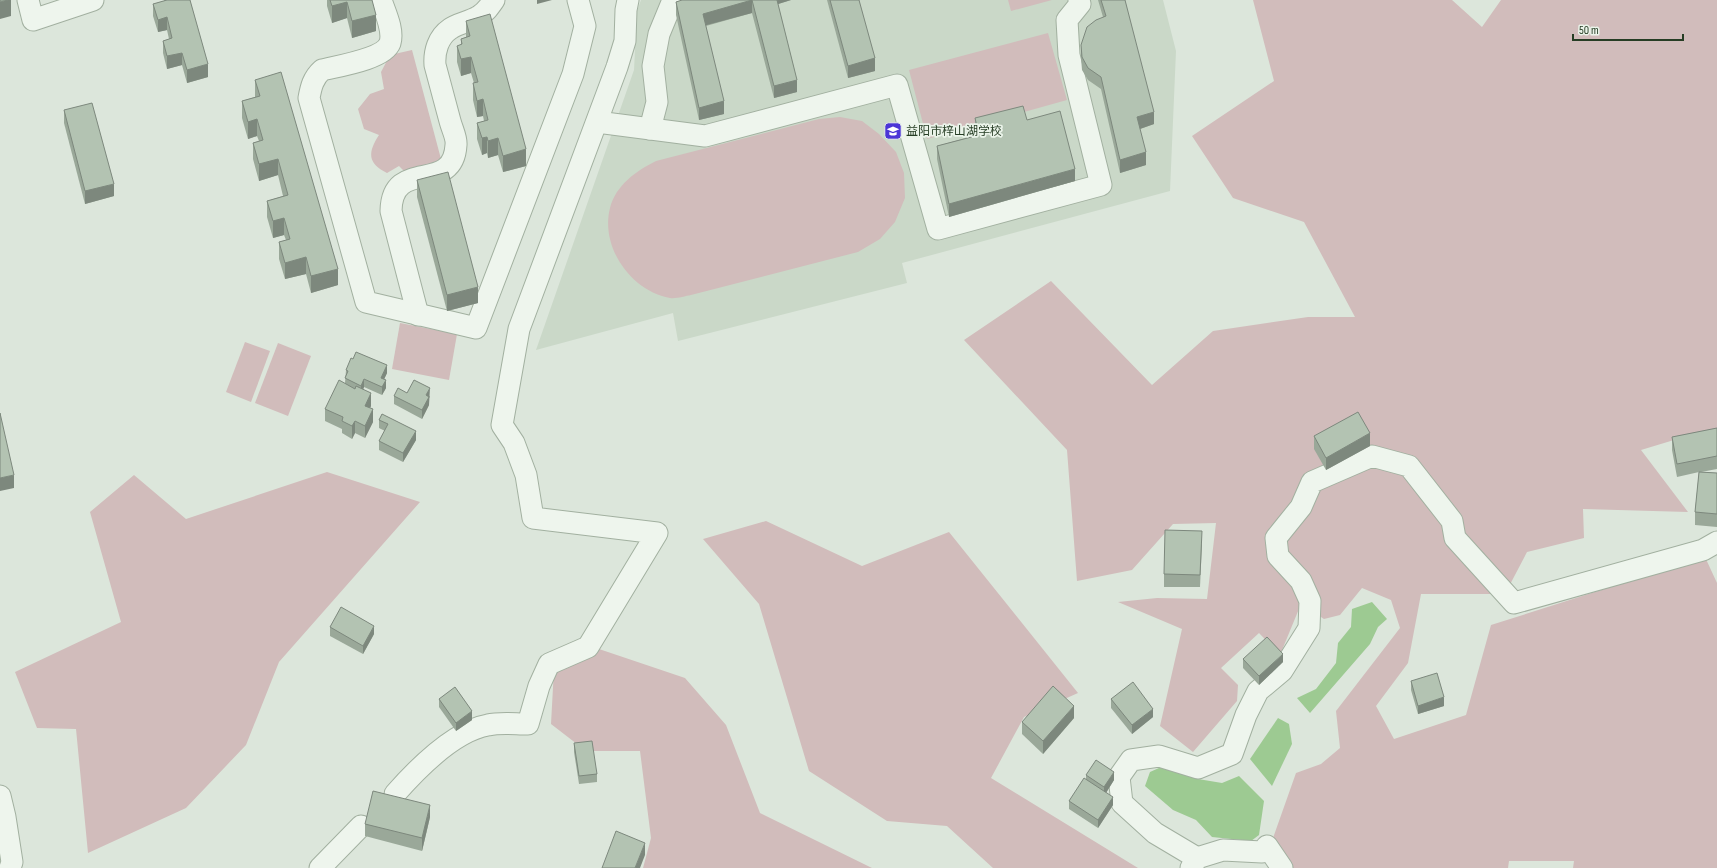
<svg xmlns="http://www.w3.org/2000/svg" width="1717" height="868" viewBox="0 0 1717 868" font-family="'Sofia Sans Condensed','Noto Sans SC',sans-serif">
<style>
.built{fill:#cad8c8}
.green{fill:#d1bcbb}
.water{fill:#9dca92}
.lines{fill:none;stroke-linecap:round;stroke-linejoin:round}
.minor-casing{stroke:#a2b0a0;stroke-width:23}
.minor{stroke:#eef5ed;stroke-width:21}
.wall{fill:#9aa899}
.shaded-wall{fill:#7d887d}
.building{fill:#b3c3b2;stroke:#7d887d}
.labels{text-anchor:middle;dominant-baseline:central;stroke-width:3.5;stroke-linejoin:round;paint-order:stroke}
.poi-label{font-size:12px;fill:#263d24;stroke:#ebf4ea;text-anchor:start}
</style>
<rect width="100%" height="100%" fill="#dce6db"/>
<path class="built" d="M641 0H1163L1176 51 1170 191 902 263 907 283 678 341 673 313 536 350 634 70 637 11Z"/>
<g class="green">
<path d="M1008 0H1052L1011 11Z"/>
<path d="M1253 0H1452L1482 27 1501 0H1717V434L1674 440 1641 450 1688 512 1583 509 1584 538 1527 552 1505 594H1421L1408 663 1376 706 1394 739 1466 715 1491 625 1705 557 1717 583V868H1573L1574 861H1509L1508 868H1283L1273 838 1296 773 1321 764 1340 748 1336 711 1400 628 1391 600 1362 588 1340 615 1324 619 1301 604 1280 655 1259 633 1221 668 1238 685 1237 701 1193 752 1160 726 1182 629 1118 602 1157 598 1207 599 1216 523 1173 524 1132 570 1077 581 1067 450 964 340 1051 281 1152 385 1213 331 1308 317H1355L1304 222 1233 198 1192 136 1274 81Z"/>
<path d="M1048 33 1067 100 927 139 909 70Z"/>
<path d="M412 50 441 159 408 175 399 166 387 173C367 163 368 152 379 135L364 129 358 109 370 94 384 89 381 72 390 55Z"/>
<path d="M840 117 862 121 879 134 896 152 904 173 905 198 895 222 880 239 858 252 691 295C685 296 676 299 670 298 631 291 600 247 610 208 616 185 636 171 656 161L819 119Z"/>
<path d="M400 323 457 334 449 380 392 369Z"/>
<path d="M245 342 270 351 251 402 226 392Z"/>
<path d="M278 343 311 356 288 416 255 403Z"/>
<path d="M327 472 420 502 279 662 246 745 186 808 88 853 76 729 37 728 15 672 121 622 90 512 134 475 186 519Z"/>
<path d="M766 521 862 566 949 532 1078 693 1024 717 991 778 1138 868H993L947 826 887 821 809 771 759 604 703 539Z"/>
<path d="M599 649 685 678 726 725 760 813 872 868H643L651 838 640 751H586L551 724 554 669Z"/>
</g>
<g class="water">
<path d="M1372 602 1387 619 1378 627 1370 644 1310 713 1297 698 1316 689 1336 663 1338 643 1351 627 1352 609Z"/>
<path d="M1278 718 1289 724 1292 744 1272 786 1250 759Z"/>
<path d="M1170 763 1198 779 1222 783 1239 776 1264 801 1259 835 1251 841 1212 837 1196 820 1173 810 1145 786 1150 772Z"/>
</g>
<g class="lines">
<defs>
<g id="minor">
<path d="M28 0 33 20 93 0"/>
<path d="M381 0C385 12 394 30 390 43 384 59 338 66 322 70 313 78 311 87 309 98L366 302 476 328 573 74 585 26 578 0"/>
<path d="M597 122 705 136 897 85 938 229 1101 185 1069 55 1067 20 1080 4 1079 0"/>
<path d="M650 129 657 102 653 66 659 34 673 0"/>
<path d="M418 315 391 211C392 156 453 196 456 145 457 138 452 129 450 121 445 103 440 84 435 65 434 52 438 37 450 29 458 23 470 22 479 16 486 12 489 7 494 0"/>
<path d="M395 794C417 769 454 731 488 725 500 722 515 724 528 724L539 686 549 664 588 647 657 533 533 518 526 475 514 443 502 425 519 329 617 67 625 41 626 10 628 0"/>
<path d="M0 796 5 817 12 862 10 868"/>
<path d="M1197 858 1155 833 1122 803 1119 777 1131 760 1159 756 1198 768 1232 754 1246 715 1258 691 1282 671 1309 628 1310 601 1301 581 1278 556 1276 538 1301 507 1312 482 1372 456 1409 466 1452 521 1455 538 1514 603 1703 550 1717 542"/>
<path d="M320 868 361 826"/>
<path d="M1191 868 1197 858 1223 850 1262 852 1267 846 1282 868"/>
</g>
</defs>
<use href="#minor" class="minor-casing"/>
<use href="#minor" class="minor"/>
</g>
<g class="wall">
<path d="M164 0H190L208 77 187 83 182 65 167 69 163 53V41L169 39 167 30 158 32 153 16V4L164 1Z"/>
<path d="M327 0H372L376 31 352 38 347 18 332 23 327 6Z"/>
<path d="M682 0H791L778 4 797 92 774 98 752 13 706 26 724 114 699 120 676 15V2Z"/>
<path d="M827 0H859L875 71 848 78Z"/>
<path d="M1098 0H1125L1154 124 1140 129 1146 165 1120 173 1101 89 1088 80 1082 70 1081 58V45L1103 17Z"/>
<path d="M466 21 526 166 503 172 498 155 488 158 487 153 482 155 477 139V123L484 121 483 116 477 117 473 100V83H474L471 73 461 76 457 62V46L461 45V39L466 37Z"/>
<path d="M255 80 338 285 311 293 306 274 285 279 279 259V242L286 240 284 235 273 238 267 217V201L283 196 278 175 259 181 253 159V143L259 141 257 136 248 139 242 118V101L255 97Z"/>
<path d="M64 110 114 196 85 204 64 123Z"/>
<path d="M975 118 1027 120 1075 181 949 217 937 159V146L977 135 975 130Z"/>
<path d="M417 180 478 303 447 311 417 197Z"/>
<path d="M346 370 387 373 384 379 386 388 382 395 364 387 363 390 371 406 370 408 373 422 365 438 355 433 352 439 342 433V429L325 421V409L345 383Z"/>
<path d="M407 393 430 396 429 398V405L422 419 394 404V396Z"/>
<path d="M382 414 416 440 403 462 379 450V441L385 431 379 428V420Z"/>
<path d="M1717 428V469L1701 472 1717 473V527L1695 525V512L1699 472 1677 477 1672 450V437Z"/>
<path d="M1314 436 1370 446 1326 470 1314 449Z"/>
<path d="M1202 544 1200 587H1164V574Z"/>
<path d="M330 627 374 634 363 654 330 636Z"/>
<path d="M1243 659 1283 662 1259 685 1243 668Z"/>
<path d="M1411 681 1444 706 1418 714 1411 690Z"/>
<path d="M439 699 472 720 456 731 439 707Z"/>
<path d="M1111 699 1153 717 1132 734 1111 708Z"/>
<path d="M1074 718 1043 754 1022 734V722Z"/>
<path d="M574 743 597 774V782L579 784 574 752Z"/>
<path d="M1086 775 1114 780 1106 793 1113 805 1098 828 1069 809V801L1086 779Z"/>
<path d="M430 817 422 851 365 836V824Z"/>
</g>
<g class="shaded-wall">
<path d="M8 0H11V16L0 19V2Z"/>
<path d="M537 0H552L537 4Z"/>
<path d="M752 0V13L703 26V14Z"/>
<path d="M775 0H791L775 5Z"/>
<path d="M347 2V18L332 23V6Z"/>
<path d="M376 15V31L352 38V21Z"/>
<path d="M167 17V30L158 32V20Z"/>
<path d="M182 53V65L167 69V56Z"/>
<path d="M471 57V73L461 76V59Z"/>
<path d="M875 58V71L848 78V66Z"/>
<path d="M208 64V77L187 83V70Z"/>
<path d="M797 80V92L774 98V86Z"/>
<path d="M483 99V116L477 117V101Z"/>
<path d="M724 101V114L699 120V108Z"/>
<path d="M1154 112V124L1137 130V117Z"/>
<path d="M257 119V136L248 139V122Z"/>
<path d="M487 137V153L482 155V138Z"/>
<path d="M498 138V155L488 158V141Z"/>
<path d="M526 149V166L503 172V156Z"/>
<path d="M1146 152V165L1120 173V160Z"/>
<path d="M278 159V175L259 181V164Z"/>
<path d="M1075 169V181L949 217V204Z"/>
<path d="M114 184V196L85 204V191Z"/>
<path d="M284 218V235L273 238V221Z"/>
<path d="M306 257V274L285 279V263Z"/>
<path d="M338 269V285L311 293V276Z"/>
<path d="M478 287V303L447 311V295Z"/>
<path d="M387 365V373L381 386V378Z"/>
<path d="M364 379V387L361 394V386Z"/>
<path d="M386 380V388L382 395V387Z"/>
<path d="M430 388 429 405 422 419V410L426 395Z"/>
<path d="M371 393V406L365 418V406Z"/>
<path d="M373 409V422L365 438V426Z"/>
<path d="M355 421V433L352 439V426Z"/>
<path d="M416 431V440L403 462V453Z"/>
<path d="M1370 433V446L1326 470V458Z"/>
<path d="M14 475V488L0 491V478Z"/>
<path d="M374 626V634L363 654V646Z"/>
<path d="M1283 654V662L1259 685V676Z"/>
<path d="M1444 697V706L1418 714V706Z"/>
<path d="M1074 706V718L1043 754V741Z"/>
<path d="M1153 709V717L1132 734V725Z"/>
<path d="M472 711V720L456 731V723Z"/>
<path d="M1114 772V780L1104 796V787Z"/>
<path d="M1113 797V805L1098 828V820Z"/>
<path d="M430 805V817L422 851V838Z"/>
<path d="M645 843V855L640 868H635Z"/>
</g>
<g class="building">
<path d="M0 0H8L0 2Z"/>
<path d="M167 0H190L208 64 187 70 182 53 167 56 163 41 172 38 167 17 158 20 153 4Z"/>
<path d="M330 0H372L376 15 352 21 347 2 332 6Z"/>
<path d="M682 0H752L703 14 724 101 699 108 676 2Z"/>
<path d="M752 0H777L797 80 774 86Z"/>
<path d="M830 0H859L875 58 848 66Z"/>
<path d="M1101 0H1125L1154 112 1137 117 1146 152 1120 160 1101 77 1088 68 1082 57 1081 45 1087 27 1096 20 1106 16Z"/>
<path d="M490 14 526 149 503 156 498 138 488 141 487 137 482 138 477 123 488 120 483 99 477 101 473 83 478 82 471 57 461 59 457 46 462 44 461 39 470 36 466 21Z"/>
<path d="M281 72 338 269 311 276 306 257 285 263 279 242 290 239 284 218 273 221 267 201 288 195 278 159 259 164 253 143 263 140 257 119 248 122 242 101 260 96 255 80Z"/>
<path d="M92 103 114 184 85 191 64 110Z"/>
<path d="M1023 106 1027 120 1060 111 1075 169 949 204 937 146 979 135 975 118Z"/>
<path d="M448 172 478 287 447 295 417 180Z"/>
<path d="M356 352 387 365 381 378 386 380 382 387 364 379 361 386 345 378 348 371 346 370 351 358 353 359Z"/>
<path d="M339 380 355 389 356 386 371 393 365 406 373 409 365 426 355 421 352 426 342 421 343 417 325 409Z"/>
<path d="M414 380 430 388 426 395 429 397 422 410 394 396 398 388 407 393Z"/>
<path d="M1358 412 1370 433 1326 458 1314 436Z"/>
<path d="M0 413 14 475 0 478Z"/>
<path d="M382 414 416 431 403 453 379 441 388 424 379 420Z"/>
<path d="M1717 428V456L1677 464 1672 437Z"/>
<path d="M1699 472 1717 473V514L1695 512Z"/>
<path d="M1165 530 1202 531 1200 575 1164 574Z"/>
<path d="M341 607 374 626 363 646 330 627Z"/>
<path d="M1267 637 1283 654 1259 676 1243 659Z"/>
<path d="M1437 673 1444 697 1418 706 1411 681Z"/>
<path d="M1133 682 1153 709 1132 725 1111 699Z"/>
<path d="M1053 686 1074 706 1043 741 1022 722Z"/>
<path d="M455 687 472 711 456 723 439 699Z"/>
<path d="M592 741 597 774 579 776 574 743Z"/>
<path d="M1096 760 1114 772 1104 787 1086 775Z"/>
<path d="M1084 778 1113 797 1098 820 1069 801Z"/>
<path d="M373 791 430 805 422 838 365 824Z"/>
<path d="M616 831 645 843 635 868H602Z"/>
</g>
<defs>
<symbol id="school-square" viewBox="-11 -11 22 22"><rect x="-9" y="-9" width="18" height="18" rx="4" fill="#4b35d6" stroke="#ebf4ea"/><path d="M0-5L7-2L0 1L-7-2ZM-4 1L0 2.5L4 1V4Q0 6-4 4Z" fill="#fff"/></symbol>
</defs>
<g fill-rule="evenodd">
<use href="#school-square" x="883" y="121" width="20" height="20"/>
</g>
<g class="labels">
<g class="poi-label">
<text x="906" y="131">益阳市梓山湖学校</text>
</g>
</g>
<path d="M1573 34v6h110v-6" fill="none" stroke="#263d24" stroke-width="2"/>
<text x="1579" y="34" font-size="12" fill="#263d24" stroke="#ebf4ea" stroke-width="3" paint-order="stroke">50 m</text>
</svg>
